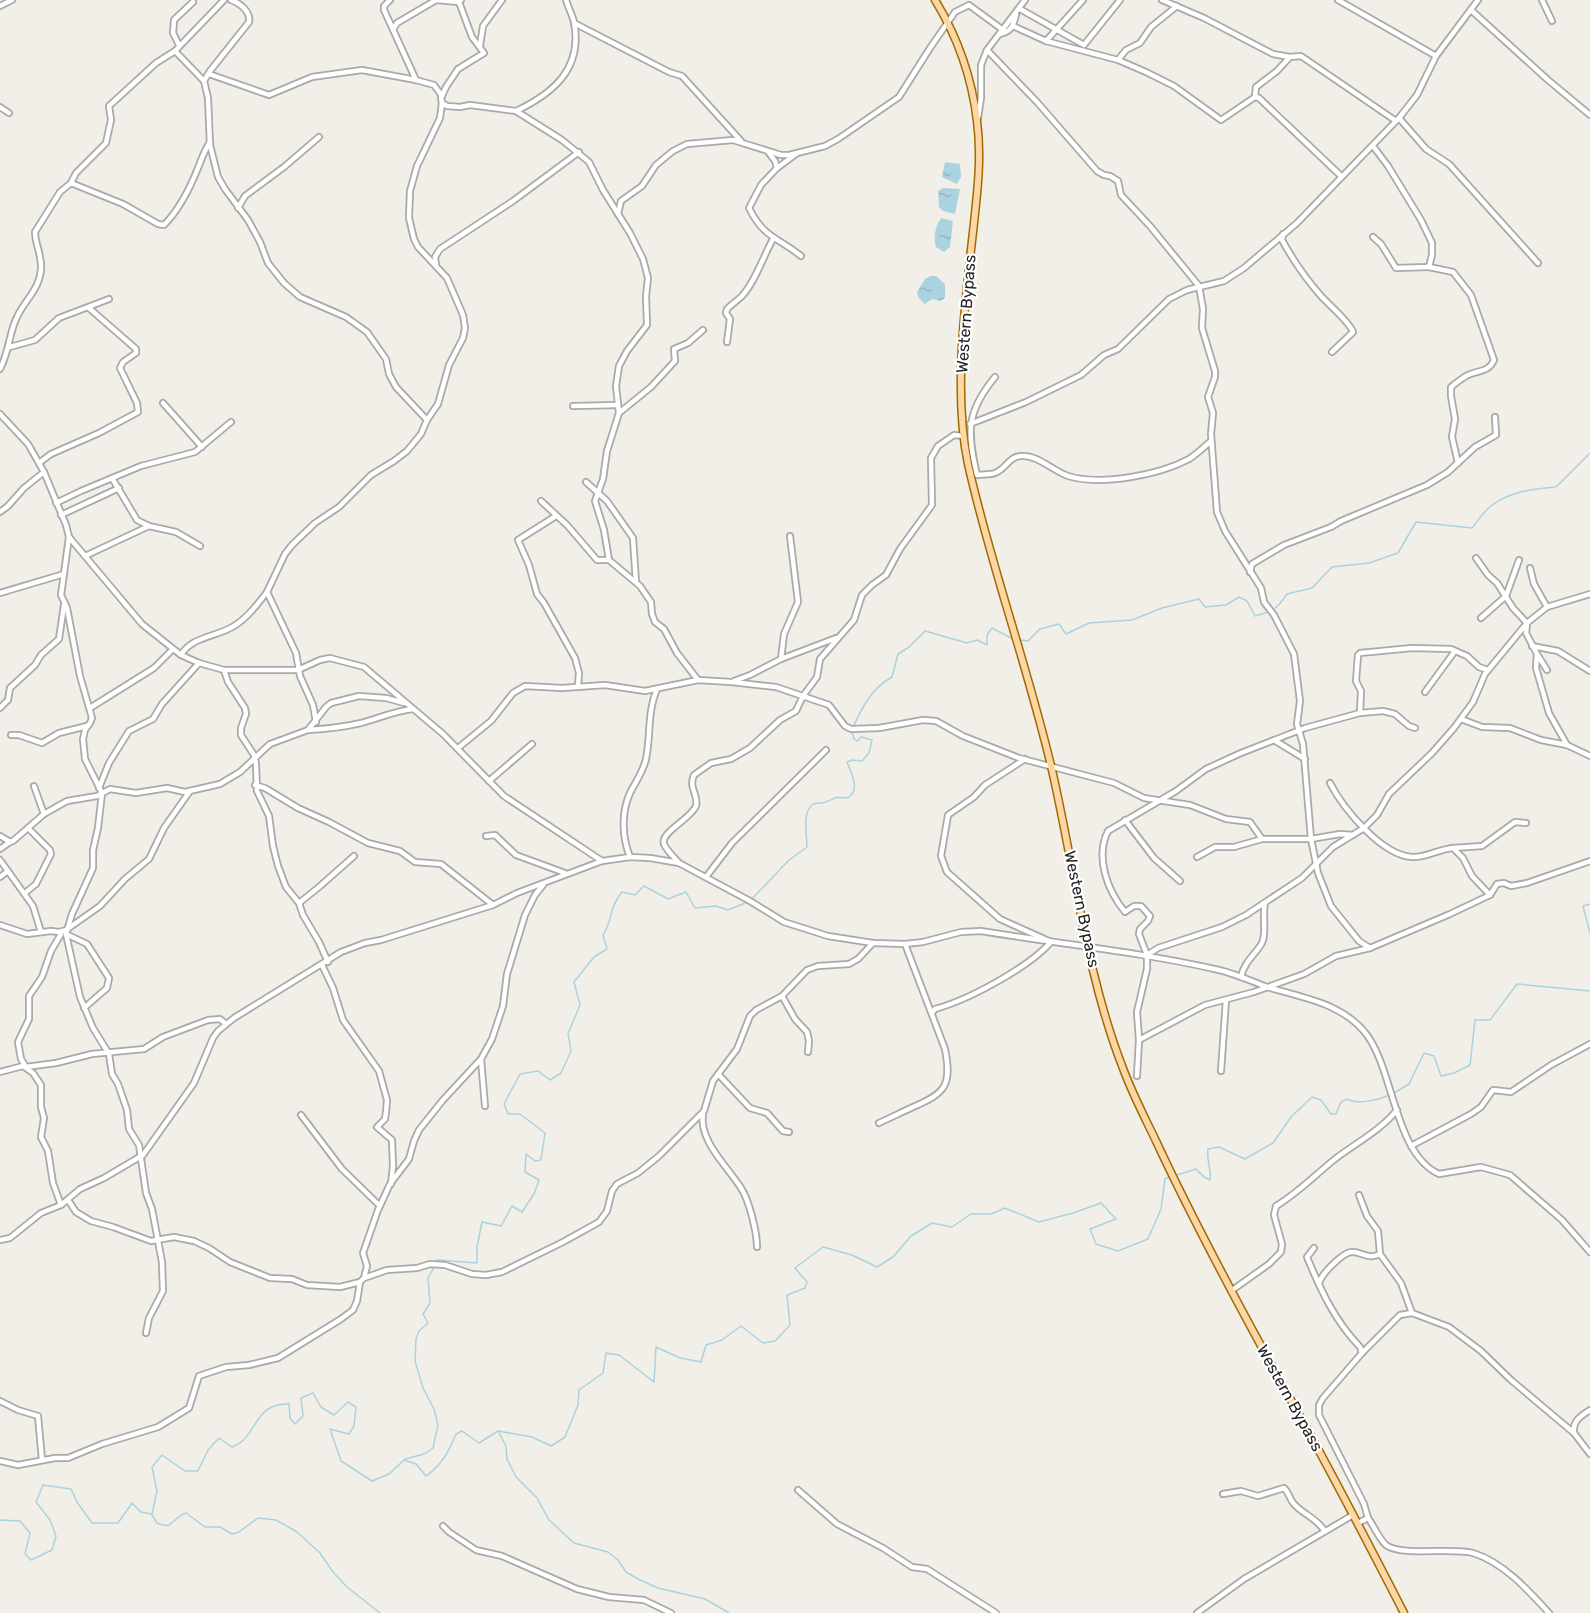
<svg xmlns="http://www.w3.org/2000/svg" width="1590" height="1613" viewBox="0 0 1590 1613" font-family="Rubik,sans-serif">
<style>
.water{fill:url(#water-ripples)}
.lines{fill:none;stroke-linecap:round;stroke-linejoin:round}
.stream{stroke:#aad3df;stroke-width:1.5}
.minor-casing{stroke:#a9a9a9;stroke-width:8}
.major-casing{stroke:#a06b00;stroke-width:9}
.minor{stroke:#fff;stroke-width:4.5}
.major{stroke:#fcd6a4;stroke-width:6}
.labels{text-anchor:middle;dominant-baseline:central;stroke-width:4.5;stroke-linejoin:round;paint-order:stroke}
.street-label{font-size:16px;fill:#222;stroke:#fff}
</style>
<defs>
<pattern id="water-ripples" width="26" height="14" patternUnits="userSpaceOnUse" patternTransform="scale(1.5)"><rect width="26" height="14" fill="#aad3df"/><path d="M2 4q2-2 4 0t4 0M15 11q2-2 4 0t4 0" fill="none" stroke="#92b5bf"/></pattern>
</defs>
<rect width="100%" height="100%" fill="#f2efe9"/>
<g class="water">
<path d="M945 162 960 164 961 177 957 184 942 177Z"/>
<path d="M943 188 960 189 955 214 943 211 939 207 938 191Z"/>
<path d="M941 218 953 221 950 247 944 252 936 247C933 237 935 227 941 218Z"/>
<path d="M931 276H936L945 284V298L940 301 932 299 925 304 918 297 917 292 925 279Z"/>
</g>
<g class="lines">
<g class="stream">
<path d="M1020 640 1028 641 1040 629 1059 624 1066 634 1089 623 1132 620 1162 608 1199 599 1205 607 1226 605 1239 597 1247 601 1255 616C1273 611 1277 609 1287 594L1312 588 1332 567 1369 563 1398 553 1416 522 1472 528C1478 521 1484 511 1491 506 1510 491 1534 489 1556 487L1590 453"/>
<path d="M853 727C863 706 871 689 892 677L898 654 909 647 925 631 967 643 977 640 987 645V635L992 628 1013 639"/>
<path d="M1590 904 1583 906 1590 933"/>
<path d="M1394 1093 1409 1084 1424 1053 1434 1056 1441 1076 1454 1073 1470 1065 1475 1020H1490L1517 984 1590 991"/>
<path d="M1174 1176 1196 1169 1204 1177 1210 1180C1212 1170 1206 1160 1208 1149L1219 1147 1245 1159 1273 1143 1291 1117 1312 1097 1321 1100 1331 1114H1336L1341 1102 1347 1099C1358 1105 1378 1100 1390 1095"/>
<path d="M499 1433 506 1446 507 1459 516 1477 537 1498 549 1520 574 1543 608 1552 618 1560 626 1572 638 1579 658 1588 705 1599 729 1613"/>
<path d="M405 1459 424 1454 433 1448 438 1425 434 1409 423 1388 415 1361 416 1339 419 1331 428 1323 423 1314 430 1303 428 1278 436 1264 437 1260 477 1263V1247L482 1222 501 1226 512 1206 522 1212 534 1194 539 1180 525 1172 526 1154 535 1161 541 1160 545 1133 520 1114H508L504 1104 520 1074 538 1071 550 1080 561 1073 571 1051 568 1034 580 1005 574 982 594 957 607 949 603 935C613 919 609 908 622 892L635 895 644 886 668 899 686 892 695 908 716 906 728 910 750 901 789 860 807 847C807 836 802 813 812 805 816 802 821 804 826 802 838 797 833 797 848 798 861 789 851 774 847 762L852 760 862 761 869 753 872 740 861 737 857 741 854 739 852 732"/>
<path d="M152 1515 157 1523C174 1531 172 1517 186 1513L205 1527H220L232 1534 239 1532 258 1518 276 1520 297 1532 320 1553 333 1572 347 1587 380 1613"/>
<path d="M0 1520 20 1521 30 1533 25 1554 31 1560 52 1550 56 1536 50 1520 36 1502 43 1485 71 1489 77 1502 92 1523H118L132 1503 141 1512 152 1514 157 1491 152 1467 162 1455 185 1471H198L208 1450 219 1438 232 1447C259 1437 252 1403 289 1404L290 1418 295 1424 303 1416 301 1398 313 1393 321 1407 334 1415 348 1402 356 1407 354 1426 349 1434 330 1429 341 1461 372 1481 389 1474 404 1460 416 1464 426 1476C442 1465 449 1451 456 1434L462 1431 479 1443 498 1431 532 1437 551 1446 565 1437 578 1405 579 1390 603 1373 606 1353 619 1355 654 1382 656 1347 680 1358 701 1362 706 1345 722 1340 741 1326 763 1343 775 1341 790 1325 787 1295 805 1288 807 1282 795 1268 823 1247 852 1255 877 1267 893 1257 911 1236 932 1223 952 1227 971 1214H991L1005 1208 1039 1222 1073 1213 1101 1203 1116 1219 1090 1229 1096 1244 1118 1251 1148 1239 1161 1209 1165 1179 1169 1177"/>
</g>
<defs>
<g id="minor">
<path d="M231 0C240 3 251 12 249 22L210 71 204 81 208 98 210 145 218 177 225 189 248 220 260 242 268 263 284 283 300 297 346 317 367 332 386 359 389 374 396 387 427 420"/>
<path d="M390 0 384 6V10L416 80"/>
<path d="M1162 0 1204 18 1273 54 1290 57 1301 56 1396 121"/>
<path d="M1338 0 1436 56"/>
<path d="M1542 0 1552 21"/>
<path d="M0 6 12 0"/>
<path d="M1020 9 1084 45 1120 0"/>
<path d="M1471 10 1548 80 1590 115"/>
<path d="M574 23 669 72 682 76 741 141"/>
<path d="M1013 26 1046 41 1118 60 1146 72 1174 86 1221 120 1255 97 1259 98 1341 176"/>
<path d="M394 28 397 23 436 0 459 2"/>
<path d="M1000 34C1012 31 1013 26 1016 15"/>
<path d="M1046 41 1083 0"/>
<path d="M179 45 173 33 174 20 193 2"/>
<path d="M480 46 483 26 502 0"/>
<path d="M987 50 1037 102 1097 171 1104 175 1110 176 1118 181 1121 195 1150 226 1199 286 1203 309 1202 328 1215 371V377L1208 397 1213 413 1211 434 1217 512 1225 531 1261 588 1264 602 1274 615 1294 654 1300 701 1297 724 1303 744 1311 839 1318 873 1331 906 1359 941 1370 948"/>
<path d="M175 51 204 81"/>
<path d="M1118 60 1126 50 1140 43 1151 27 1177 6"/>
<path d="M209 74 269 95 312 77 362 70 416 80 434 85 442 96"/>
<path d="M1255 97 1256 87 1277 71 1289 58"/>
<path d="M442 103 447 106 460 107 470 105 516 111 562 140 589 162 603 190 630 233 643 259 648 278 646 296 647 325 627 351 619 366 616 386 619 413 607 451 603 479 595 501 604 530 609 560 640 586 651 602 652 614 655 622 664 629 677 653 698 680"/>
<path d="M0 107 9 113"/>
<path d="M516 111C554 93 583 68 574 22 572 14 568 7 566 0"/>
<path d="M978 118 981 98V65L987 50 1025 0"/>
<path d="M1399 118 1426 149 1449 164 1538 263"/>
<path d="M1373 146 1388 166 1421 220 1432 243V255L1429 267 1453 272 1471 295 1494 360C1489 372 1479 370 1468 375 1462 378 1456 383 1451 387V396L1455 419 1452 437 1458 463"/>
<path d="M769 153 775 161 777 168 761 185 749 208C764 238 777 237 801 256"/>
<path d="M777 168 796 154"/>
<path d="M71 183 123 204 158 224 164 225C179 210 190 188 198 168 202 158 204 151 210 142"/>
<path d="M238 208 245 196 284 167 319 137"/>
<path d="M618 214 621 201 642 186 656 165 673 151 687 144 733 140 781 155H789L825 146 838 139 899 97 930 48 955 12 969 5 1003 30"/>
<path d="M1283 234 1282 240C1293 260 1306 279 1321 296 1329 305 1349 321 1353 332L1332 352"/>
<path d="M1373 237 1381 244 1396 268 1429 267"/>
<path d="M436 265 435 257 440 249 513 201 579 152"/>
<path d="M727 342 730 319 726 313 727 309C732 304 738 300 742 296 755 282 763 257 773 239"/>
<path d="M10 347 35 340 59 318 109 299"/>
<path d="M0 369C10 350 9 331 18 315 26 299 40 288 41 269 42 255 35 244 35 232L60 192 71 183 76 173 106 143 111 120 109 106 156 63 175 51 224 0"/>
<path d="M995 377C966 412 967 432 977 475 983 474 990 475 995 473 1006 469 1009 456 1022 456 1038 455 1053 471 1068 476 1101 486 1159 475 1189 459 1197 454 1204 447 1211 441"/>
<path d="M163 403 202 447"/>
<path d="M573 406 618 405"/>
<path d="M619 413 651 387 675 361 674 349 688 343 703 330"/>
<path d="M0 414 28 444 44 472 66 525 69 537 142 624 181 655 199 663 224 670H298L320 660 330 658 364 667 443 734 504 796 602 861"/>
<path d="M970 424 1026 402 1081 375 1104 355 1118 349 1169 299 1187 290 1224 281 1244 268 1297 223 1399 118 1417 95 1436 56 1478 0"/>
<path d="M39 463 51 454 99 433 138 412 137 403 120 368 123 362 136 353V349L89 308"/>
<path d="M112 478 137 520 149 526 176 532 200 546"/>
<path d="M586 482 607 501 633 538 636 582"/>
<path d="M541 501 567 525 597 560H609"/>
<path d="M56 503 81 491 141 466 195 452 231 422"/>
<path d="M0 512 8 506 24 488 44 472"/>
<path d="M61 515 119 488"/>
<path d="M556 516 518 540 529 565 537 594 544 603 575 658 579 673 578 686"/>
<path d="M69 537 61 595 67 608 80 676 92 718 90 723 85 730 83 739 85 759 102 793 98 828 93 850V868L72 914 66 934 80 997 93 1028 109 1054 112 1074 118 1084 127 1110 129 1129 139 1145 146 1193 152 1209 162 1262 163 1291 149 1318 146 1333"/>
<path d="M85 556 149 526"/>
<path d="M1476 558 1488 575 1497 583 1513 608 1527 623 1526 633 1537 654 1536 668 1549 713 1567 745"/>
<path d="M1530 568 1534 584 1547 607"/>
<path d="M1250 572 1252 564 1284 545 1331 527 1341 521 1427 485 1448 472 1475 447 1496 435 1495 417"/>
<path d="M0 593 64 574"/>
<path d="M1481 618 1506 596 1519 560"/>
<path d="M1532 646 1558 651 1590 671"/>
<path d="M1537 654 1547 670"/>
<path d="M181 655C192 636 217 637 234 626 247 618 257 605 267 592"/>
<path d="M781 659 784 634 798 602 790 536"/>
<path d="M224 670 228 682 245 708 246 714 241 728V735L254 755 256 764 257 791 269 816 273 846 278 866 286 887 299 903 303 915 319 942 328 962"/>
<path d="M734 681 750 675 781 659 836 638"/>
<path d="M1425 692 1455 651"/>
<path d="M0 708 8 700 10 688 35 665 41 655 59 639 64 605"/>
<path d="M90 708 154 668 172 650"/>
<path d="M1360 713 1361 691 1356 681 1358 655 1360 653 1412 648 1451 649 1467 656 1479 667 1488 670"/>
<path d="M1461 719 1482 727 1510 728 1541 740 1567 745 1590 756"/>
<path d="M316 722 313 705 300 676 296 653 267 592 285 554 292 545 315 523 339 507 371 475 394 461 407 451 421 434 427 420 438 404 449 365 463 338 465 328 463 315 447 278 418 247 414 239 409 218 410 191 417 166 440 118 442 103 441 98 446 87 458 69 484 53 472 37 459 2 461 0"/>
<path d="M1415 728 1409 726 1395 714 1383 711 1360 713 1305 728 1241 753 1206 769 1176 791 1108 831C1095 857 1107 890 1125 912L1134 906H1141L1150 916 1148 921 1140 929 1139 934 1147 955V969L1137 1012 1139 1040 1205 1005 1254 992 1304 974 1336 956 1370 948 1450 914 1490 895 1497 884 1504 883 1511 886 1527 883 1590 861"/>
<path d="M308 730C326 729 344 727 361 723 379 718 395 711 413 709"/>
<path d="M11 735H19L42 743 59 733 87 726"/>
<path d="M1274 740 1305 759"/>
<path d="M458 748 491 721 513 693 525 686 562 688 605 685 645 691 698 680 731 682 776 687 829 705 845 726 851 729 879 728 923 720 936 721 963 736 1019 758 1114 783 1144 798 1190 805 1226 819 1250 822 1262 839H1311L1340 834 1353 835"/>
<path d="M489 781 532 744"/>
<path d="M1330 783C1343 808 1381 855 1412 857 1425 858 1439 849 1453 848L1463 858 1472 876 1490 895"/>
<path d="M255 785 265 788 298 808 329 822 368 843 400 851 415 862 441 864 493 905"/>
<path d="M34 786 44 814"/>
<path d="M99 788 109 763 129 731 153 719 162 704 199 663"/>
<path d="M1125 820 1154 858 1180 881"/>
<path d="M0 836 10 842 13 841 44 814 67 801 97 796 110 789 136 793 167 788 185 792 220 784 240 772 270 744 308 730 326 707 331 703 359 696 386 698 404 703"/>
<path d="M486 836 495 835 516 855 565 873"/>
<path d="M1453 848 1482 846 1515 822 1526 823"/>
<path d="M0 849 10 842"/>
<path d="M630 857C622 837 621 813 630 793 636 781 643 772 646 759 651 735 647 712 657 689"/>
<path d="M1197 857 1215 847H1234L1262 839"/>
<path d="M0 860 33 906 41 932"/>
<path d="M679 863C674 857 667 851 664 844 660 832 691 819 696 806 699 795 688 788 694 775L711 763 731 759 750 748 780 720 796 711 803 696 817 677 820 659 854 620 862 595 872 585 886 575 900 549 932 505 931 458 938 446 954 435 964 436"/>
<path d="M0 877 8 871"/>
<path d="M706 877 732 843 826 750"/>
<path d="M25 893 36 884 51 854 50 850 28 828"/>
<path d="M299 903 319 887 354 856"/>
<path d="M0 925 27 934 51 931 59 932"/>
<path d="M66 934 87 944 109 978 107 988 84 1008"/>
<path d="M1147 955 1158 948 1222 927 1246 915 1302 878 1333 847 1364 828 1377 815 1389 794 1432 753 1454 728 1473 702 1485 674 1527 623 1547 607 1590 594"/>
<path d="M322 965 333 988 343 1020 379 1071 387 1100 386 1112 385 1119 377 1127 392 1140 393 1166 391 1184"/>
<path d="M1241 977C1244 962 1255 955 1262 943 1267 933 1262 915 1265 903"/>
<path d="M782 996 795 1019 807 1032 809 1041 808 1052"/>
<path d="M932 1013 935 1009C968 1000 1028 968 1051 942L1000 919 947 872 941 856 948 815 974 797 985 785 1025 759"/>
<path d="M481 1059 485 1106"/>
<path d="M26 1067 21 1059 18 1042 29 1019V996L42 977 51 951 61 934 59 932 66 930 100 906 125 879 149 859 164 828 190 791"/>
<path d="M26 1067 56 1063 92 1054 144 1049 163 1037 208 1020 220 1019 226 1024"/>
<path d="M1221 1071 1226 1000"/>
<path d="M0 1072 23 1066 33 1073 41 1085V1107L44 1118 41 1137 48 1151 53 1183 61 1205"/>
<path d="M718 1074 750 1108 767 1113 783 1131 789 1132"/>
<path d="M1137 1076 1139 1040"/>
<path d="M703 1113C698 1140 727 1166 741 1188 749 1200 757 1232 757 1247"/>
<path d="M301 1115 342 1169 380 1206"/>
<path d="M879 1123C890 1118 902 1112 913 1107 946 1093 952 1085 945 1049L905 944"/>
<path d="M1411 1146 1471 1114 1481 1107 1493 1090 1511 1092 1551 1065 1590 1044"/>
<path d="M68 1200 76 1212 91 1221 113 1227 151 1241 174 1237 194 1241 209 1248 230 1262 270 1278 292 1279 307 1285 340 1287 360 1282"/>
<path d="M0 1240 10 1238 41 1213 61 1205 80 1189 104 1178 143 1155 194 1083 213 1038 218 1031 234 1018 341 952 365 943 381 940 493 905 517 893 602 861 630 857 650 858 679 863 750 901 784 922 828 936 873 943 905 944 923 942 961 932 981 931C1061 944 1141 952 1219 970 1236 974 1251 981 1267 987 1303 998 1343 1003 1367 1035 1394 1072 1395 1154 1439 1174L1481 1167 1510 1175 1562 1220 1590 1252"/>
<path d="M1314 1248 1307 1257C1321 1291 1335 1321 1360 1347L1362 1353"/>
<path d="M1380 1254 1401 1283 1412 1313"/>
<path d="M364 1278 387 1270 417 1268 430 1264 445 1265 472 1274 486 1275 502 1272 563 1242 599 1222 607 1211 612 1191 617 1184 638 1173 659 1156 704 1111 713 1081 737 1049 750 1016 756 1010 782 996 807 970 818 966 849 964 858 959 873 943"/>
<path d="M1319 1284C1320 1275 1343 1252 1352 1252 1363 1252 1368 1260 1380 1254L1378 1231 1367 1216 1359 1195"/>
<path d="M1231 1291 1269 1264 1281 1252 1282 1244 1274 1215 1276 1206C1298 1193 1315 1175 1335 1159 1356 1143 1381 1130 1397 1110"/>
<path d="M0 1401 18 1410 38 1416 42 1460"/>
<path d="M1574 1433C1572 1421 1581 1416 1590 1410"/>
<path d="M0 1461 18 1465 55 1458H68L102 1444 158 1427 189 1408 199 1376 226 1367 249 1365 278 1358 341 1319 353 1310 357 1301 360 1282 364 1278 367 1266 363 1253 378 1210 390 1184 409 1159 414 1141 419 1130 443 1100 481 1059 492 1039 503 1006 507 974 525 915 535 895 543 885"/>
<path d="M798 1490 837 1524 883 1548 912 1567 927 1569 996 1613"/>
<path d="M1223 1494 1241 1491 1258 1496 1284 1488C1289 1492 1289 1499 1294 1504 1304 1515 1315 1517 1324 1530"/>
<path d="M1368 1518 1364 1504 1319 1415V1405L1323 1398 1362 1353 1400 1315 1412 1313 1449 1327 1481 1351 1511 1380 1574 1433 1590 1454"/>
<path d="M1358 1523 1368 1518C1374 1526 1379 1539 1386 1545 1402 1557 1452 1547 1473 1553 1503 1562 1529 1591 1549 1613"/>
<path d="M443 1526 449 1532 476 1550 502 1556 577 1589 609 1597 644 1600 671 1613"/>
<path d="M1197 1613 1244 1579 1353 1515"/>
</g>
<path id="major" d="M935 0C957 36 972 79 977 121 982 158 977 195 973 232 965 304 953 393 968 464 991 567 1028 667 1052 770 1075 870 1086 975 1124 1071 1133 1095 1145 1118 1156 1141 1196 1227 1241 1310 1287 1393 1328 1465 1366 1539 1404 1613"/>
</defs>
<use href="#minor" class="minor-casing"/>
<use href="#major" class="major-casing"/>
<use href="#minor" class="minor"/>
<use href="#major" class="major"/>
</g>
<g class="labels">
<g class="street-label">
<text transform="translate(966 314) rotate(-86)">Western Bypass</text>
<text transform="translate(1082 909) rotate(78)">Western Bypass</text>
<text transform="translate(1290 1398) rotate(61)">Western Bypass</text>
</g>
</g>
</svg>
